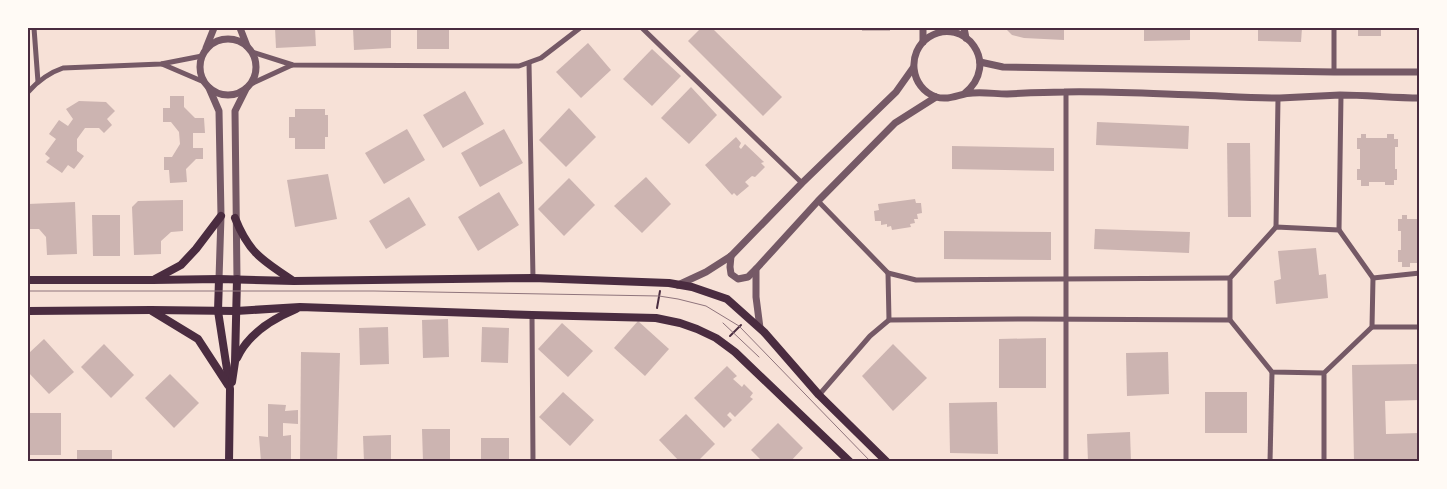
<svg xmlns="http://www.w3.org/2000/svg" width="1447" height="489" viewBox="0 0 1447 489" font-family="'Noto Serif',serif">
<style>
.building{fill:#ccb4b1}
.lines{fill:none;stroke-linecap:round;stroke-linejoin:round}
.path{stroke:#4a2c40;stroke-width:2}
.minor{stroke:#755966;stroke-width:5}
.tertiary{stroke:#755966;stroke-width:7}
.secondary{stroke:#4a2c40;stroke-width:8}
.tram{stroke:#8f747c;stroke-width:1}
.neatline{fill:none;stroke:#4a2c40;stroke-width:2}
</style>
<rect width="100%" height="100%" fill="#f7e1d7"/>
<g class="building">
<path d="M275 28H315L316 46 276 48Z"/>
<path d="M353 28H391V48L354 50Z"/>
<rect x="417" y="28" width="32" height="21"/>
<path d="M701 28H712L782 97 763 116 688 41Z"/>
<rect x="862" y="28" width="28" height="3"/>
<path d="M1005 28H1064V40L1024 38 1012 35Z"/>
<path d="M1144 28H1190V40L1144 41Z"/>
<path d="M1258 28H1302L1301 42 1258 41Z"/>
<path d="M1353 28H1389V30H1381V36H1358V29H1353Z"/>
<path d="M588 43 611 70 581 98 556 72Z"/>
<path d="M652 49 681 76 652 106 623 79Z"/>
<path d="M691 87 717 115 689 144 661 118Z"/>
<path d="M465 91 484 124 443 148 423 115Z"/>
<path d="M170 96H184V107L195 118H204L205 133H193V148H203V159H196L186 169 187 182 170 183 169 170H164V157H172L180 144 179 132 171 122H163V108H170Z"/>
<path d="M79 101 106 102 115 111 107 119 112 125 104 133 99 128H85L77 139V151L84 156 74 169 68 165 62 173 46 162 50 158 45 154 56 139 49 134 59 120 68 126 73 119 66 109Z"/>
<path d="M569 108 596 137 566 167 539 140Z"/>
<path d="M295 109H325V115H328V137H325V149H295V138H289V117H295Z"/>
<path d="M1097 122 1189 126 1188 149 1096 145Z"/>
<path d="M407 129 425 160 384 184 365 153Z"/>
<path d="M504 129 523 163 480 187 461 153Z"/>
<path d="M1361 134H1366V138H1387V134H1394V139H1398V147H1395V169H1397V180H1394V185H1385V182H1369V186H1361V180H1357V169H1360V149H1357V138H1361Z"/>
<path d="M736 137 741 143 739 147 741 149 745 144 764 162 761 163 765 167 755 177 752 176 745 182 749 186 737 196 734 193 732 195 705 165Z"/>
<path d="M1227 143H1250L1251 217H1228Z"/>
<path d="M952 146 1054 148V171L952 169Z"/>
<path d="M328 174 337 219 295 227 287 180Z"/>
<path d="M646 177 671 204 642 233 614 206Z"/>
<path d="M569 178 595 205 564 236 538 209Z"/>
<path d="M499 192 519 225 478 251 458 217Z"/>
<path d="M409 197 426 225 386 249 369 221Z"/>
<path d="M915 199 916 203H921L922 213 917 214 918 219H914L915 223 910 224 911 227 892 230 891 226 887 227V224L881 225V221H875L874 211 879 210 878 204Z"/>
<path d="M183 200V231L171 232 161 241V254L134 255 132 207 138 201Z"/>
<path d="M75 202 77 254 47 255 46 237 39 229H28V204Z"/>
<path d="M92 215H120V256H93Z"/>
<path d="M1402 215H1407V219H1420V263H1410V267H1402V262H1398V250H1401V231H1398V219H1402Z"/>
<path d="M1095 229 1190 232 1189 253 1094 249Z"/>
<path d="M944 231 1051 232V260L944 259Z"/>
<path d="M1316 248 1319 275 1326 274 1328 298 1276 304 1274 281 1281 279 1278 251Z"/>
<path d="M448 319 449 357 423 358 422 320Z"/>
<path d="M638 321 669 349 645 376 614 348Z"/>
<path d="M562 323 593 351 568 377 538 349Z"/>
<path d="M388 327 389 364 360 365 359 328Z"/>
<path d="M482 327 509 328 508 363 481 362Z"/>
<path d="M1046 338V388H999V339Z"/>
<path d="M44 339 74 372 49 394 28 372V354Z"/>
<path d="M104 344 134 375 111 398 81 367Z"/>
<path d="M893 344 927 378 893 411 862 376Z"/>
<path d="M301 352 340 353 337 462H300Z"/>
<path d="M1168 352 1169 394 1127 396 1126 353Z"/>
<path d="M1420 364V400L1385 401 1386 434 1420 433V462H1354L1352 365Z"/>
<path d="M727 366 737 376 733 379 742 387 744 384 753 393 750 397 753 399 735 417 730 412 727 415 732 420 724 428 694 398Z"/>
<path d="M170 374 199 403 174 428 145 398Z"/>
<path d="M563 392 594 420 570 446 539 417Z"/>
<rect x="1205" y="392" width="42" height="41"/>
<path d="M997 402 998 454 950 453 949 403Z"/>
<path d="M268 404 286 405 285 411 298 410V424L283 423V436L291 435V462H261L259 436 268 437Z"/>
<rect x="28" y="413" width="33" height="42"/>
<path d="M686 414 715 444 697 462H680L659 440Z"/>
<path d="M778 423 803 448 790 462H763L751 450Z"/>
<path d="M422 429H450V462H423Z"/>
<path d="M1130 432 1131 462H1088L1087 434Z"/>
<path d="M391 435V462H364L363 436Z"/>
<rect x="481" y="438" width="28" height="24"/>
<rect x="77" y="450" width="35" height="12"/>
<rect x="130" y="459" width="34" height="3"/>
</g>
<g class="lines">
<g class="path">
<path d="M657 308 660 291"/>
<path d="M730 336 741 325"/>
</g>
<g class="minor">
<path d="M34 28 38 82"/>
<path d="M642 28 802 183"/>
<path d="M1334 28V72"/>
<path d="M252 52 293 65 519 66 541 58 580 28"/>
<path d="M529 63 533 278"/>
<path d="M162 64 204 82"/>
<path d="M251 84 292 65"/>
<path d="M28 92C38 81 48 73 63 68L161 64 202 56"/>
<path d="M818 201 888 273 916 280 1230 278"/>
<path d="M1276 227 1278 98"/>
<path d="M1339 230 1341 95"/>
<path d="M888 273 889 320"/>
<path d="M1373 278 1420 273"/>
<path d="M532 315 533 462"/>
<path d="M1372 327H1420"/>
<path d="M1324 373 1272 372 1230 320V278L1276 227 1339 230 1373 278 1372 327 1324 373V462"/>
<path d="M819 395 870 336 889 320 1032 319 1230 320"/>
<path d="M1066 462V92"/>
<path d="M1270 462 1272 372"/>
</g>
<g class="tertiary">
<path d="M240 28 247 46"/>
<path d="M964 28 966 38"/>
<circle cx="228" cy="67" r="28"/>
<path d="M923 42V28"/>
<path d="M206 48 214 28"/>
<path d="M980 62 1003 67 1334 72H1420"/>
<path d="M209 88 219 111 221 216 219 279"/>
<path d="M964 94C1002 64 964 15 929 37 906 52 910 88 936 97 950 101 960 93 973 93 985 92 996 94 1007 94 1026 93 1045 92 1064 92 1108 91 1153 94 1196 95 1224 96 1252 98 1280 98 1300 97 1320 96 1340 95 1367 95 1393 98 1420 98"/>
<path d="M731 256 730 267 731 274 738 279 748 277 756 269"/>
<path d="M237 279 235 111 246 89"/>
<path d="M678 285 706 272 731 256 802 183 896 92 913 68"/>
<path d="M760 328 756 297V269L818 201 895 123 936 97"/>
</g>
<g class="secondary">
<path d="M235 218C249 253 262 260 292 280"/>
<path d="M155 279 181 265 196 249 221 216"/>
<path d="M219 279 218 311 230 389 229 462"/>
<path d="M28 280H153L219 279 294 281 533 278 669 283 692 287 727 299 764 332 819 395 887 462"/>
<path d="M28 311 151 310 236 311 300 307 532 315 656 318 680 323 697 329 716 338 735 352 850 462"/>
<path d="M152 311 198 339 228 385"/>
<path d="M237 358C248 334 272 319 296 309"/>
<path d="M232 382 235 362 237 279"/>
</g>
<g class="tram">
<path d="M28 291H374L659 296 678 299 706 306 739 326 871 462"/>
<path d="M723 323 759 357"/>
</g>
</g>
<rect width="1447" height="489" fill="none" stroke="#fffaf5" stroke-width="58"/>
<rect x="29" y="29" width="1389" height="431" class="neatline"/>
</svg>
